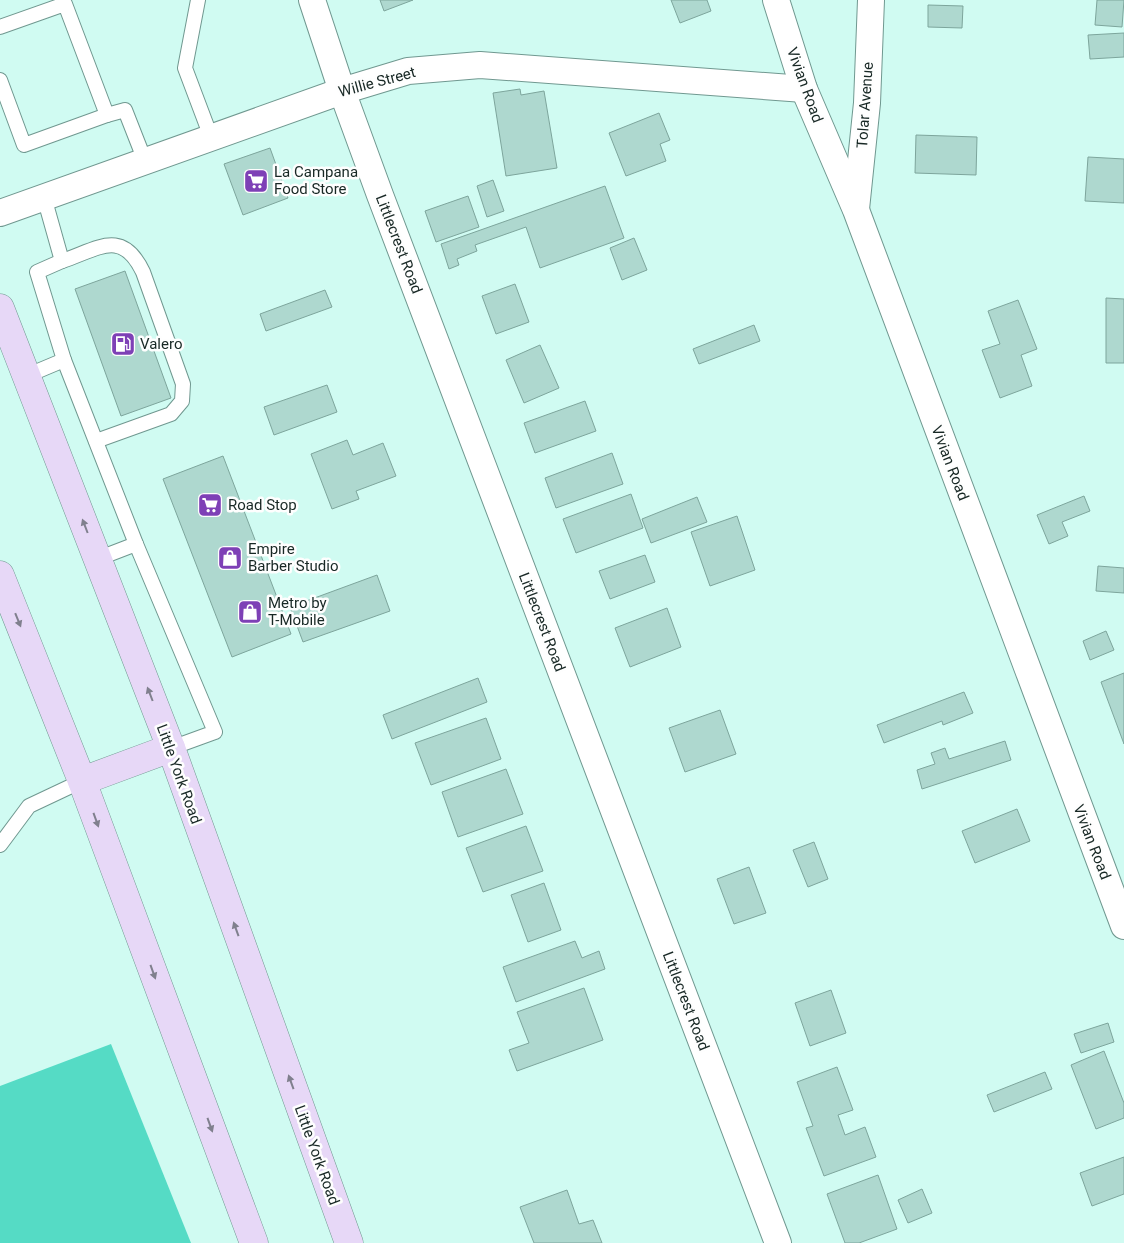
<svg xmlns="http://www.w3.org/2000/svg" width="1124" height="1243" viewBox="0 0 1124 1243" font-family="Roboto,sans-serif">
<style>
.forest{fill:#55dbc5}
.building{fill:#aed8cf;stroke:#7da59c}
.lines{fill:none;stroke-linecap:round;stroke-linejoin:round}
.lane-casing{stroke:#709890;stroke-width:16}
.street-casing{stroke:#709890;stroke-width:28}
.secondary-casing{stroke:#709890;stroke-width:29}
.lane{stroke:#fff;stroke-width:14}
.street{stroke:#fff;stroke-width:26}
.secondary{stroke:#e7d8f7;stroke-width:28}
.oneway{fill:#80808e}
.labels{text-anchor:middle;dominant-baseline:central;stroke-width:5;stroke-linejoin:round;paint-order:stroke}
.street-label{font-size:15px;fill:#182825;stroke:#fefefe}
.poi-label{font-size:15px;fill:#182825;stroke:#fefefe;text-anchor:start}
</style>
<rect width="100%" height="100%" fill="#d0fbf2"/>
<path class="forest" d="M111 1044 191 1243H0V1086Z"/>
<g class="building">
<path d="M380 0H413L384 11Z"/>
<path d="M671 0H707L711 11 680 23Z"/>
<path d="M1097 0H1124L1122 27 1095 25Z"/>
<path d="M928 5 963 6 962 28 928 27Z"/>
<path d="M1124 33V57L1090 59 1088 35Z"/>
<path d="M520 89 521 95 544 91 557 168 506 176 493 93Z"/>
<path d="M659 113 670 140 660 144 666 161 626 176 609 133Z"/>
<path d="M916 135 977 137 976 175 915 173Z"/>
<path d="M270 148 288 198 243 215 224 164Z"/>
<path d="M1088 157 1124 159V203L1085 201Z"/>
<path d="M493 180 504 211 487 217 477 186Z"/>
<path d="M605 186 624 238 540 268 526 227 475 245 477 251 457 259 459 265 449 269 441 244Z"/>
<path d="M468 196 479 227 436 242 425 211Z"/>
<path d="M634 238 647 270 622 280 610 248Z"/>
<path d="M125 271 171 398 121 416 75 289Z"/>
<path d="M515 284 529 322 496 334 482 296Z"/>
<path d="M325 290 332 307 266 331 260 314Z"/>
<path d="M1106 298 1124 299V363H1106Z"/>
<path d="M1018 300 1037 349 1021 355 1032 386 1000 398 982 350 1000 344 988 311Z"/>
<path d="M754 325 760 341 699 364 693 349Z"/>
<path d="M540 345 559 388 524 403 506 360Z"/>
<path d="M327 385 337 412 274 435 264 407Z"/>
<path d="M585 401 596 431 535 453 524 423Z"/>
<path d="M347 440 353 455 383 443 396 476 356 491 359 499 332 509 311 454Z"/>
<path d="M612 453 623 484 556 508 545 478Z"/>
<path d="M223 456 291 634 232 657 163 479Z"/>
<path d="M631 494 643 528 576 553 563 519Z"/>
<path d="M1084 496 1090 511 1062 522 1068 536 1049 544 1037 515Z"/>
<path d="M697 497 707 522 651 543 642 519Z"/>
<path d="M737 516 755 570 710 586 691 532Z"/>
<path d="M645 555 655 582 610 599 599 571Z"/>
<path d="M1098 566 1124 568V593L1096 591Z"/>
<path d="M377 575 390 611 303 642 290 607Z"/>
<path d="M667 608 681 647 630 667 615 628Z"/>
<path d="M1106 631 1114 650 1090 660 1083 641Z"/>
<path d="M1124 673V744L1101 682Z"/>
<path d="M478 678 487 702 392 739 383 715Z"/>
<path d="M964 692 973 713 943 725 942 721 884 743 877 725Z"/>
<path d="M720 710 736 754 685 772 669 728Z"/>
<path d="M486 718 501 759 431 785 415 743Z"/>
<path d="M1005 741 1011 760 922 789 917 770 935 764 931 753 945 748 949 759Z"/>
<path d="M506 769 523 814 458 837 442 792Z"/>
<path d="M1017 809 1030 841 975 863 962 831Z"/>
<path d="M526 826 543 871 483 892 466 848Z"/>
<path d="M814 842 828 879 808 887 793 850Z"/>
<path d="M749 867 766 913 734 924 717 879Z"/>
<path d="M544 883 561 930 528 942 511 895Z"/>
<path d="M575 941 582 958 599 951 605 969 516 1002 503 967Z"/>
<path d="M584 988 603 1040 517 1071 509 1050 529 1043 517 1012Z"/>
<path d="M831 990 846 1033 810 1046 795 1003Z"/>
<path d="M1108 1023 1114 1042 1081 1053 1074 1034Z"/>
<path d="M1104 1051 1124 1103V1118L1096 1129 1071 1065Z"/>
<path d="M837 1067 853 1110 838 1115 845 1135 865 1127 876 1157 824 1176 806 1128 813 1126 797 1082Z"/>
<path d="M1045 1072 1052 1089 994 1112 987 1095Z"/>
<path d="M1124 1157V1194L1092 1206 1080 1173Z"/>
<path d="M878 1175 897 1229 859 1243H845L827 1194Z"/>
<path d="M922 1189 932 1213 908 1223 898 1200Z"/>
<path d="M567 1190 579 1224 593 1220 602 1243H534L520 1207Z"/>
</g>
<g class="lines">
<defs>
<g id="lane">
<path d="M198 0 185 68 211 137"/>
<path d="M0 27 65 4 107 115 24 145 0 80"/>
<path d="M107 115 125 110 145 161"/>
<path d="M62 261C98 249 122 228 143 272L183 384 182 401 171 414 96 441"/>
<path d="M64 360 136 544 215 732 171 748"/>
<path d="M26 376 64 360 37 272 62 261 44 197"/>
<path d="M97 559 136 544"/>
<path d="M0 845 29 806 82 781"/>
</g>
<g id="street">
<path d="M312 0 342 91 380 195 778 1243"/>
<path d="M776 0 804 89 856 210 1124 926"/>
<path d="M856 209 867 103 871 0"/>
<path d="M0 213 342 91 408 71 480 65 804 89"/>
</g>
<g id="secondary">
<path d="M0 308 171 748 349 1243"/>
<path d="M0 575 82 781 254 1243"/>
<path d="M82 781 171 748"/>
</g>
</defs>
<use href="#lane" class="lane-casing"/>
<use href="#street" class="street-casing"/>
<use href="#secondary" class="secondary-casing"/>
<use href="#lane" class="lane"/>
<use href="#street" class="street"/>
<use href="#secondary" class="secondary"/>
</g>
<defs><path id="oneway-solid" d="M-6-.8H1V-3.2L6.5 0L1 3.2V.8H-6Z" transform="scale(1.25)"/></defs>
<g class="oneway">
<use href="#oneway-solid" transform="translate(85 526) rotate(-111)"/>
<use href="#oneway-solid" transform="translate(18 620) rotate(68)"/>
<use href="#oneway-solid" transform="translate(150 694) rotate(-111)"/>
<use href="#oneway-solid" transform="translate(96 820) rotate(70)"/>
<use href="#oneway-solid" transform="translate(236 929) rotate(-110)"/>
<use href="#oneway-solid" transform="translate(153 972) rotate(70)"/>
<use href="#oneway-solid" transform="translate(291 1082) rotate(-110)"/>
<use href="#oneway-solid" transform="translate(210 1125) rotate(70)"/>
</g>
<defs>
<symbol id="supermarket-square" viewBox="-11 -11 22 22"><rect x="-9" y="-9" width="18" height="18" rx="4" fill="#7e40b6" stroke="#fefefe"/><path d="M-6-5.5h2.5l.6 2H6L4.5 2H-2.5L-4.4-4H-6ZM-1.5 3.2a1.3 1.3 0 1 0 .1 0ZM3 3.2a1.3 1.3 0 1 0 .1 0Z" fill="#fff"/></symbol>
<symbol id="fuel-square" viewBox="-11 -11 22 22"><rect x="-9" y="-9" width="18" height="18" rx="4" fill="#7e40b6" stroke="#fefefe"/><path d="M-5.5-6h7V0h2V4h1.3V-2.5L3-4.5l.8-.8L6-3V5H2.5V1h-1V6h-7ZM-4.2-4.7v3.2H.2V-4.7Z" fill="#fff"/></symbol>
<symbol id="shop-square" viewBox="-11 -11 22 22"><rect x="-9" y="-9" width="18" height="18" rx="4" fill="#7e40b6" stroke="#fefefe"/><path d="M-5-2.5h2.3a2.7 3.5 0 0 1 5.4 0H5L5.5 6h-11ZM-1.5-2.5h3a1.5 2.3 0 0 0-3 0Z" fill="#fff"/></symbol>
</defs>
<g fill-rule="evenodd">
<use href="#supermarket-square" x="242" y="167" width="28" height="28"/>
<use href="#fuel-square" x="109" y="330" width="28" height="28"/>
<use href="#supermarket-square" x="196" y="491" width="28" height="28"/>
<use href="#shop-square" x="216" y="544" width="28" height="28"/>
<use href="#shop-square" x="236" y="598" width="28" height="28"/>
</g>
<g class="labels">
<g class="street-label">
<text transform="translate(377 82) rotate(-15)">Willie Street</text>
<text transform="translate(805 85) rotate(70)">Vivian Road</text>
<text transform="translate(865 105) rotate(-86)">Tolar Avenue</text>
<text transform="translate(399 244) rotate(69)">Littlecrest Road</text>
<text transform="translate(950 463) rotate(69)">Vivian Road</text>
<text transform="translate(542 622) rotate(69)">Littlecrest Road</text>
<text transform="translate(179 774) rotate(70)">Little York Road</text>
<text transform="translate(1092 842) rotate(69)">Vivian Road</text>
<text transform="translate(686 1001) rotate(69)">Littlecrest Road</text>
<text transform="translate(317 1155) rotate(70)">Little York Road</text>
</g>
<g class="poi-label">
<text x="274" y="172">La Campana<tspan x="274" dy="17">Food Store</tspan></text>
<text x="140" y="344">Valero</text>
<text x="228" y="505">Road Stop</text>
<text x="248" y="549">Empire<tspan x="248" dy="17">Barber Studio</tspan></text>
<text x="268" y="603">Metro by<tspan x="268" dy="17">T-Mobile</tspan></text>
</g>
</g>
</svg>
